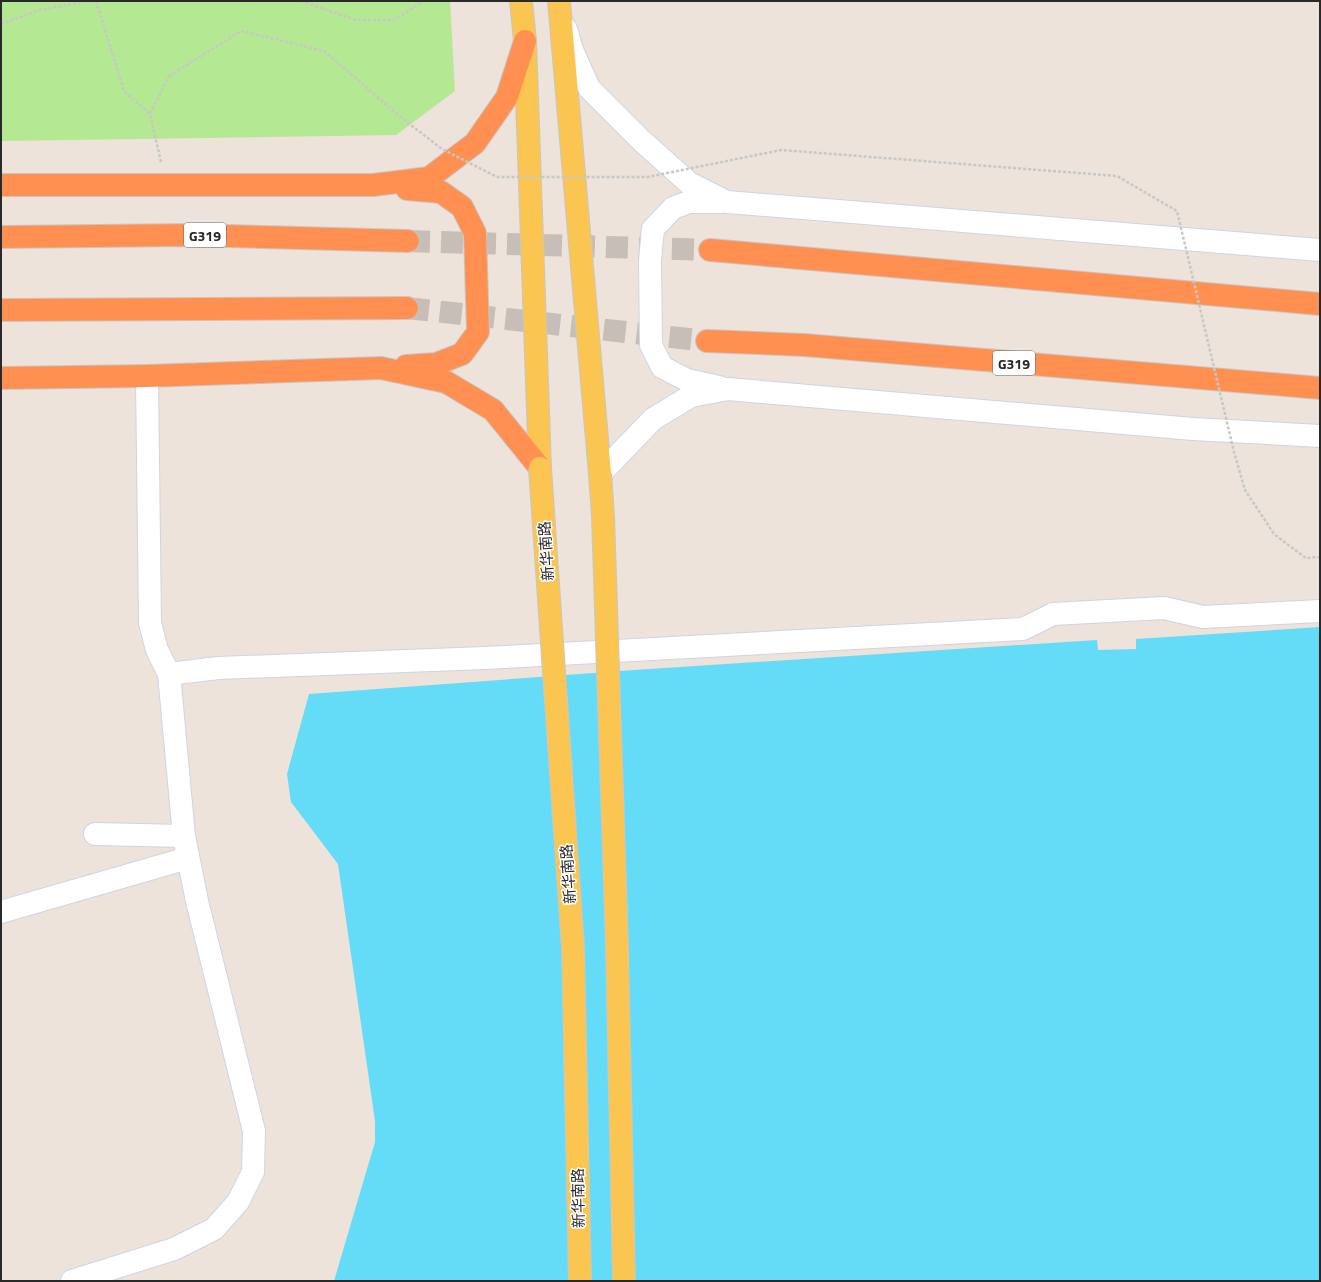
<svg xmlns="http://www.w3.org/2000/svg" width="1321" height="1282" viewBox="0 0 1321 1282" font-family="'Titillium Web','Noto Sans SC',sans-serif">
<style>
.green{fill:#b5e892}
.water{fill:#64dbf7}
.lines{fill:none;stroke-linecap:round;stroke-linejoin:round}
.major-tunnel{stroke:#c6beb7;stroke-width:22;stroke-dasharray:22 11;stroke-linecap:butt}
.highway-tunnel{stroke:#c6beb7;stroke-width:22;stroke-dasharray:22 11;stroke-linecap:butt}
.minor-casing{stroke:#cfd4e3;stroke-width:24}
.major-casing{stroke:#c7c7c7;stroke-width:24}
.highway-casing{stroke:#c7c7c7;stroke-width:24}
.path{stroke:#c7c7c7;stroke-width:2.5;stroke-dasharray:3 2;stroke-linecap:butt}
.minor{stroke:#fff;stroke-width:22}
.major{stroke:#fac651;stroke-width:22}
.highway{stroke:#ff9052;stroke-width:22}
.major-bridge-casing{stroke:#c7c7c7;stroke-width:24;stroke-linecap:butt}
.path-bridge{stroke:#c7c7c7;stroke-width:2.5;stroke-dasharray:3 2;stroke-linecap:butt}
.major-bridge{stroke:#fac651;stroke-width:22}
.labels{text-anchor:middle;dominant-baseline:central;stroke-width:3;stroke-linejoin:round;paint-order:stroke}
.shield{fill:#fff;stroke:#696969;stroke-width:1}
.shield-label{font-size:14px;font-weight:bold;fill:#292929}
.street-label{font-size:15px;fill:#292929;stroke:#fff}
</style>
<rect width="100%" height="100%" fill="#ede3da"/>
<path class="green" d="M1 1H450L455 91 396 135 1 141Z"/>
<path class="water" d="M1320 627V1281H334L375 1142V1121L338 864 291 802 287 774 309 694 634 670 1097 640 1098 650 1136 649V639Z"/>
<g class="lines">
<path class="major-tunnel" d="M407 308 707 341"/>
<path class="highway-tunnel" d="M408 241 710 250"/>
<defs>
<g id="minor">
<path d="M566 29 572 50 589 88 642 141 689 183 727 202 1320 250"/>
<path d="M719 387 687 380 662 367 651 345 650 260 653 229 673 208 689 202H721"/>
<path d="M600 474 653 419 691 396 728 389 1193 429 1320 436"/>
<path d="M169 674 218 668 485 658 1023 629 1053 614 1164 608 1203 617 1320 611"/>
<path d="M95 834 184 836"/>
<path d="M1 912 188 858"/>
<path d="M72 1281 174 1249 214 1229 238 1202 253 1172 254 1131 197 901 184 836 169 674 157 650 150 623 147 376"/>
</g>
<g id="major">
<path d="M521 1 525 41 540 468"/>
<path d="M559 1 600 474"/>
</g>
<g id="highway">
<path d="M1 185H373L429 178 475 143 507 97 525 41"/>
<path d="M1 237 189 235 408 241"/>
<path d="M710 250 1320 304"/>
<path d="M1 310 407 308"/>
<path d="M707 341 804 345 1320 388"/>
<path d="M406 366 436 364 462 354 478 332 475 233 462 207 441 192 407 189"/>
<path d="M1 378 147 376 381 368 446 382 493 410 540 468"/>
</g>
</defs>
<use href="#minor" class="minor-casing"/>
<use href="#major" class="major-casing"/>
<use href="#highway" class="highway-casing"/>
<g class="path">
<path d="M96 1 124 91 150 114"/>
<path d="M301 1 356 20H394L423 1"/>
<path d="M1 24 40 10 89 1"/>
<path d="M161 162 150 114 169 76"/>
</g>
<use href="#minor" class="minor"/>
<use href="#major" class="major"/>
<use href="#highway" class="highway"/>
<defs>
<g id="major-bridge">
<path d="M540 468 573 948 580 1281"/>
<path d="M600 474 603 516 617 946 624 1281"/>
</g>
</defs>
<use href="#major-bridge" class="major-bridge-casing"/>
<path class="path-bridge" d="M169 76 241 31 324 51 403 119 442 149 497 177H648L781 150 1117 176 1177 211 1234 452 1245 490 1274 534 1306 558 1320 557"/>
<use href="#major-bridge" class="major-bridge"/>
</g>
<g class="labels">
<g class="shield">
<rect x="184" y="223" width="42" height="24" rx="3"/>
<rect x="993" y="351" width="42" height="24" rx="3"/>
</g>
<g class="shield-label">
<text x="205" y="235">G319</text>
<text x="1014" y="363">G319</text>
</g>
<g class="street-label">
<text transform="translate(546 551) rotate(-94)">新华南路</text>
<text transform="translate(568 874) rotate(-94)">新华南路</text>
<text transform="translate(578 1198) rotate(-91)">新华南路</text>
</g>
</g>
<rect width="1321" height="1282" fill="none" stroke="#292929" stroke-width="4"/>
</svg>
